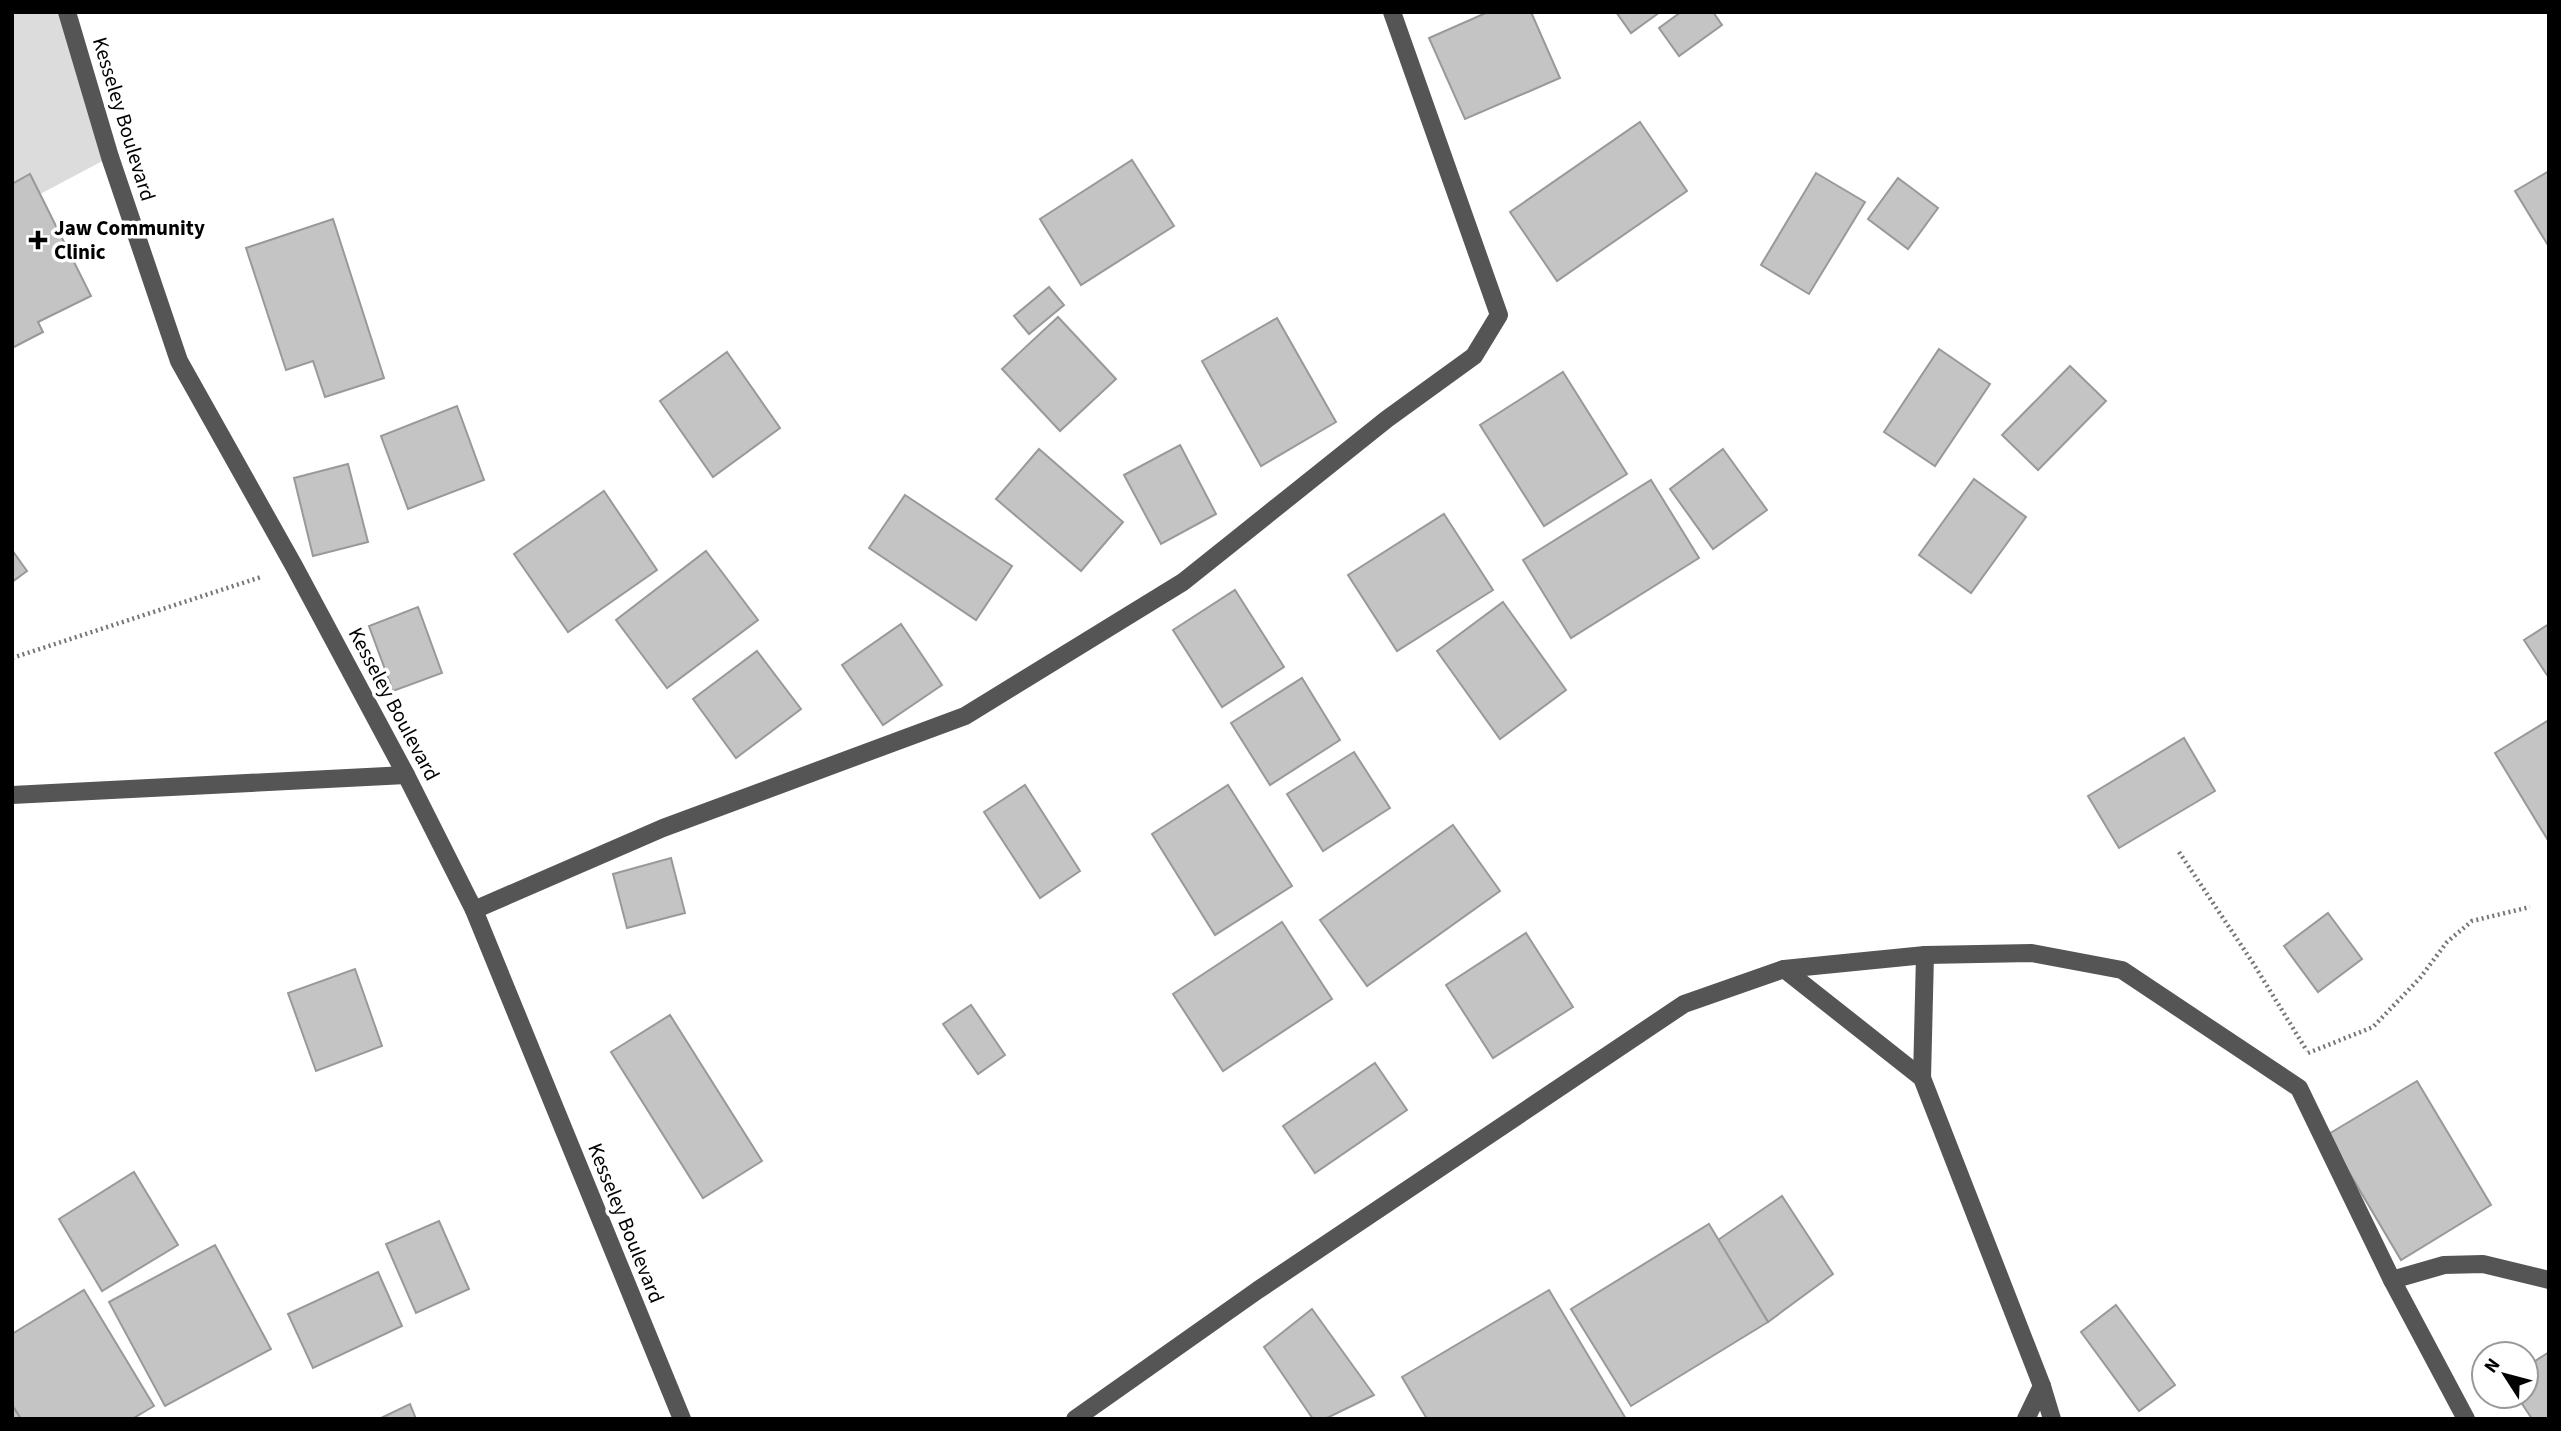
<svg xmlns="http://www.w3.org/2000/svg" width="2561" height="1431" viewBox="0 0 2561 1431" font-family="'Source Sans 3',sans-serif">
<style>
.green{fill:#dcdcdc}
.building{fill:#c4c4c4;stroke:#999;stroke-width:2}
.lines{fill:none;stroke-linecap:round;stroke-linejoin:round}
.path{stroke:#777;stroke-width:4.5;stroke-dasharray:2 3.5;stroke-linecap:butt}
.minor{stroke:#555;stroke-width:18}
.poi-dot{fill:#000;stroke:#fff;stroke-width:2.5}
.labels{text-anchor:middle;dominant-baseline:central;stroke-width:7;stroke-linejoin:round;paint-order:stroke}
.street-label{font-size:21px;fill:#000;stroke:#fff}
.poi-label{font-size:21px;font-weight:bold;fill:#000;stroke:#fff;text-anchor:start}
</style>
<rect width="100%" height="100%" fill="#fff"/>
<path class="green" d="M12 12H67L110 157 12 209Z"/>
<g class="building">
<path d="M1488 12H1531L1560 78 1465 119 1429 38Z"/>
<path d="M1616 12H1660L1631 33Z"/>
<path d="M1681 12H1713L1722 25 1679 56 1659 28Z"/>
<path d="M1640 122 1687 191 1557 281 1510 212Z"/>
<path d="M1132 160 1174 226 1081 285 1040 219Z"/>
<path d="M2549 171V247L2515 191Z"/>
<path d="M1816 173 1865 202 1809 294 1761 265Z"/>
<path d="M30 174 91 296 38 322 43 332 12 348V184Z"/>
<path d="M1898 178 1938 208 1908 249 1868 219Z"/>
<path d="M333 219 384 378 325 397 313 361 286 370 246 248Z"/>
<path d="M1049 287 1064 305 1029 334 1014 316Z"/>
<path d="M1058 317 1116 379 1060 431 1002 369Z"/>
<path d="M1277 318 1336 422 1261 466 1202 361Z"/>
<path d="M1939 349 1990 384 1935 466 1884 432Z"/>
<path d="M727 352 780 428 713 477 660 401Z"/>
<path d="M2070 366 2106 401 2038 470 2002 435Z"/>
<path d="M1563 372 1627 474 1544 526 1480 425Z"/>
<path d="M457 406 484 480 408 509 381 436Z"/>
<path d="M1180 445 1216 514 1161 544 1124 475Z"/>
<path d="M1039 449 1123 522 1081 571 996 499Z"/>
<path d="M1723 449 1767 510 1713 549 1670 489Z"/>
<path d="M348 464 368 542 313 556 294 478Z"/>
<path d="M1974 479 2026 517 1971 593 1919 555Z"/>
<path d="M1651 480 1699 558 1571 638 1523 560Z"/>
<path d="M604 491 657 570 568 632 514 554Z"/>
<path d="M905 495 1012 566 976 620 869 548Z"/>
<path d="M1444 514 1493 590 1397 651 1348 575Z"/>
<path d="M12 550 27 571 12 582Z"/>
<path d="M706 551 758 620 667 688 616 620Z"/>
<path d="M1235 590 1284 667 1222 707 1173 630Z"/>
<path d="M1503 602 1566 690 1500 739 1437 651Z"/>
<path d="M418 607 442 673 393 691 369 626Z"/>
<path d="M901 624 942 685 883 725 842 665Z"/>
<path d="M2549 624V678L2524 640Z"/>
<path d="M757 651 801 709 736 758 693 699Z"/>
<path d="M1302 678 1340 740 1270 785 1231 723Z"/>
<path d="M2549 720V842L2495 753Z"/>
<path d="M2184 738 2215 791 2119 848 2088 796Z"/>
<path d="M1354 752 1390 808 1323 851 1287 794Z"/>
<path d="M1025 785 1080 871 1040 898 984 812Z"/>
<path d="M1228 785 1292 886 1215 935 1152 834Z"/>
<path d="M1453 825 1500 891 1367 986 1320 920Z"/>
<path d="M671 858 685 913 627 928 613 874Z"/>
<path d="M2328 913 2362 959 2318 992 2284 946Z"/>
<path d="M1282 922 1332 999 1223 1071 1173 994Z"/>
<path d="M1526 933 1573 1007 1493 1058 1446 985Z"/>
<path d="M355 969 382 1046 316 1071 288 993Z"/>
<path d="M971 1005 1005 1055 978 1074 943 1024Z"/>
<path d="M670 1015 762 1161 703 1198 611 1052Z"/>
<path d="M1375 1063 1407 1110 1315 1173 1283 1126Z"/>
<path d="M2417 1081 2491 1205 2401 1260 2327 1135Z"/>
<path d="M134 1172 178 1245 102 1291 59 1219Z"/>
<path d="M1782 1196 1833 1274 1768 1322 1718 1240Z"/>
<path d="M439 1221 469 1289 416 1313 386 1244Z"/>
<path d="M1709 1224 1768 1322 1631 1406 1571 1309Z"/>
<path d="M215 1245 271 1349 165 1406 109 1302Z"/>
<path d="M378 1272 402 1326 313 1368 288 1314Z"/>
<path d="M84 1290 154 1406 132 1419H21L12 1405V1334Z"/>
<path d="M1549 1290 1626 1419H1427L1402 1377Z"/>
<path d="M2116 1305 2175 1385 2139 1411 2081 1332Z"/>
<path d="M1312 1309 1374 1395 1325 1419H1313L1264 1347Z"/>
<path d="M2549 1352V1419H2532L2517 1396H2526V1367Z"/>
<path d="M410 1404 416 1419H379Z"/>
<path d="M12 1405 21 1419H12Z"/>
</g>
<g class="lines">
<g class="path">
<path d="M12 658 261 577"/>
<path d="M2179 852 2253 963 2307 1051"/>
<path d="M2308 1053 2373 1027 2420 978 2447 942 2472 921 2530 907"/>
</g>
<g class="minor">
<path d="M67 12 110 157 179 361 294 566 406 775 474 910 682 1419"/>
<path d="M12 795 406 775"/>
<path d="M474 910 663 828 965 716 1183 582 1387 419 1474 356 1499 315 1392 12"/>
<path d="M1784 969 1922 1078 2042 1386 2052 1419"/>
<path d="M1922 1078 1925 955"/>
<path d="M2392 1280 2444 1265 2483 1264 2549 1280"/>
<path d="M1075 1419 1258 1290 1684 1004 1784 969 1925 955 2032 953 2122 970 2299 1088 2392 1280 2466 1419"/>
<path d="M2026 1419 2042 1386"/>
</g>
</g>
<path class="poi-dot" d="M34.5 229.5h7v7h7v7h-7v7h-7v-7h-7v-7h7z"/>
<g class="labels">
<g class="street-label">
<text transform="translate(124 119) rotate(73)">Kesseley Boulevard</text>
<text transform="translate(394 704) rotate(62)">Kesseley Boulevard</text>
<text transform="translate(626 1223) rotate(68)">Kesseley Boulevard</text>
</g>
<g class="poi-label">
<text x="54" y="228">Jaw Community<tspan x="54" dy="24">Clinic</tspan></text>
</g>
</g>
<rect width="2561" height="1431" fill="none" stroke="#000000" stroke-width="28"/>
<g transform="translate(2505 1375) rotate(306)"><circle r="33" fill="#ffffff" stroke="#999999" stroke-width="2"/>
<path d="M0-5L12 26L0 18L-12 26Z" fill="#000000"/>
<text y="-10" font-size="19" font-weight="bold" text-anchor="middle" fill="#000000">N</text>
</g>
</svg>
